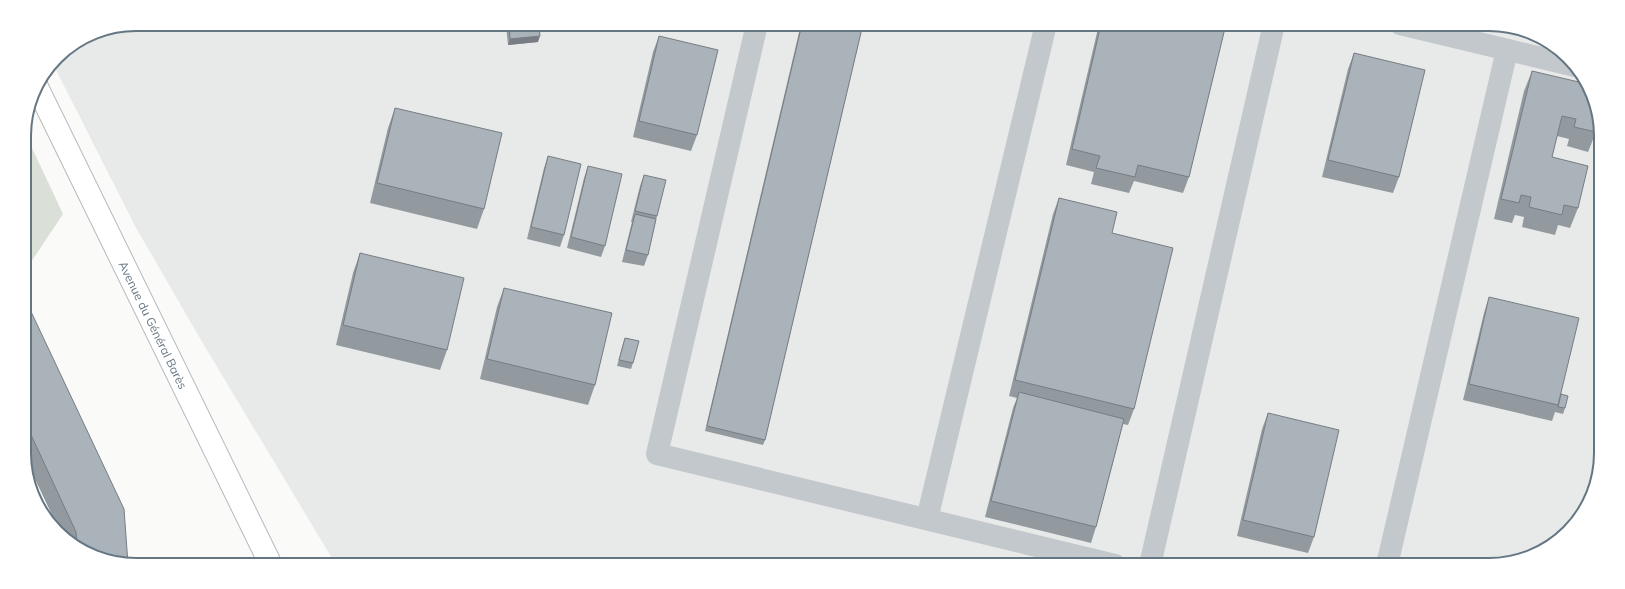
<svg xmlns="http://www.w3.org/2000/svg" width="1625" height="589" viewBox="0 0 1625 589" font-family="Mulish,sans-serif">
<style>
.built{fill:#e8e9e9}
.green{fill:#dadfd7}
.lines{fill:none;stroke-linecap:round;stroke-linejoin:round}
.major-casing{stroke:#b5babe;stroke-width:24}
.minor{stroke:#c3c8cc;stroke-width:22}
.major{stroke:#fff;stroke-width:22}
.wall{fill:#929a9f}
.shaded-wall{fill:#777d82}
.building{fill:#aab3b9;stroke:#777d82}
.labels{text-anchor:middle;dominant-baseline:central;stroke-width:4;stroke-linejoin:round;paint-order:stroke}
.street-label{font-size:12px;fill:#657683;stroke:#fff}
.rim{fill:none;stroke:#657683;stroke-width:2}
</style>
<rect width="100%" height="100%" fill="#fafaf8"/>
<path class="built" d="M136 24H1489L1525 30 1573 62 1600 122 1601 453 1595 489 1557 542 1496 565H336L198 335 135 226 53 64 62 52 94 32Z"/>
<path class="green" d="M24 131 63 214 25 271Z"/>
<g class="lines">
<defs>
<path id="major" d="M36 85 271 565"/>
</defs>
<use href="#major" class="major-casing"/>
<g class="minor">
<path d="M757 24 657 454 1115 565"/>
<path d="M1400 24 1575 66"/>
<path d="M927 519 1046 24"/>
<path d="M1150 565 1274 24"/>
<path d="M1387 565 1507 50"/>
</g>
<use href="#major" class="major"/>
</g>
<g class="wall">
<path d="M507 24H531L538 42 508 45 506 25Z"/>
<path d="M801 24H863L765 440 763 445 705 431Z"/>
<path d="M1099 24H1226L1189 177 1183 193 1134 181 1129 193 1091 184 1094 172 1066 165Z"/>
<path d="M659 36 697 135 691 151 633 137 653 52Z"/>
<path d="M1354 53 1399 177 1393 193 1322 177 1348 69Z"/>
<path d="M1532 71 1596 132 1588 152 1567 146 1569 139 1557 136 1552 157 1578 208 1570 228 1558 225 1555 235 1522 227 1524 217 1515 215 1512 223 1494 219 1524 91Z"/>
<path d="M395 108 484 209 477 229 370 203 388 128Z"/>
<path d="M548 156 564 235 560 247 527 239 544 168Z"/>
<path d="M588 166 605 246 601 257 567 248 584 178Z"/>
<path d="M644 175 657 216 648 255 644 266 622 262 632 222H631L640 186Z"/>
<path d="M1059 198 1112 233 1134 409 1128 425 1123 424 1096 527 1091 543 985 517 1013 408 1017 398 1009 396 1053 214Z"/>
<path d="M360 253 447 350 440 370 336 345 353 273Z"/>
<path d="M504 288 595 385 588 405 480 379 497 307Z"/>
<path d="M1489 297 1561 394 1565 408 1563 414 1555 412 1552 421 1463 400 1484 313Z"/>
<path d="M25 302 100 559 60 532 26 460Z"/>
<path d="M625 338 633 363 631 369 617 366 623 344Z"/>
<path d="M1268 413 1314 537 1308 553 1237 536 1262 429Z"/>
</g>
<path class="shaded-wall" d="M540 36 538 42 508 45 510 39Z"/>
<g class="building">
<path d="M509 24H531V25H539L540 36 510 39Z"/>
<path d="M802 24H863L765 440 707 426Z"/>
<path d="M1101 24H1226L1189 177 1138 165 1135 177 1096 168 1100 156 1072 149Z"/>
<path d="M659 36 718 50 697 135 639 121Z"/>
<path d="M1354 53 1425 70 1399 177 1328 160Z"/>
<path d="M1532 71 1583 83 1599 119 1596 132 1574 127 1576 119 1562 116 1552 157 1588 166 1578 208 1564 205 1562 215 1529 207 1531 197 1521 195 1519 203 1501 199Z"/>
<path d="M395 108 502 133 484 209 377 183Z"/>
<path d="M548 156 581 164 564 235 531 227Z"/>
<path d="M588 166 622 174 605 246 571 237Z"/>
<path d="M644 175 666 180 657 216 635 211Z"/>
<path d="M1059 198 1117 212 1112 233 1173 248 1134 409 1015 380Z"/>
<path d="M635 214 656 219 648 255 626 250Z"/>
<path d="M360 253 464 278 447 350 343 325Z"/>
<path d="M504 288 612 313 595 385 487 359Z"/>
<path d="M1489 297 1579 318 1558 405 1469 384Z"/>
<path d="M26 301 124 509 128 564 100 559 77 544 76 532 26 424Z"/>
<path d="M625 338 639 341 633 363 619 360Z"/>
<path d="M1019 392 1124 419 1096 527 991 501Z"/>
<path d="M1561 394 1568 396 1565 408 1558 407Z"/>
<path d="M1268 413 1339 430 1314 537 1243 520Z"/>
</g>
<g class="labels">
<g class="street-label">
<text transform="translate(153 325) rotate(64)">Avenue du Général Barès</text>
</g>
</g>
<path d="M0 0H1625V589H0ZM136 31H1489A105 105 0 0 1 1594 136V453A105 105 0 0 1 1489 558H136A105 105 0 0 1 31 453V136A105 105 0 0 1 136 31Z" fill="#fff" fill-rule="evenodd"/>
<path class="rim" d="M136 31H1489A105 105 0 0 1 1594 136V453A105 105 0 0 1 1489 558H136A105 105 0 0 1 31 453V136A105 105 0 0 1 136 31Z"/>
</svg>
